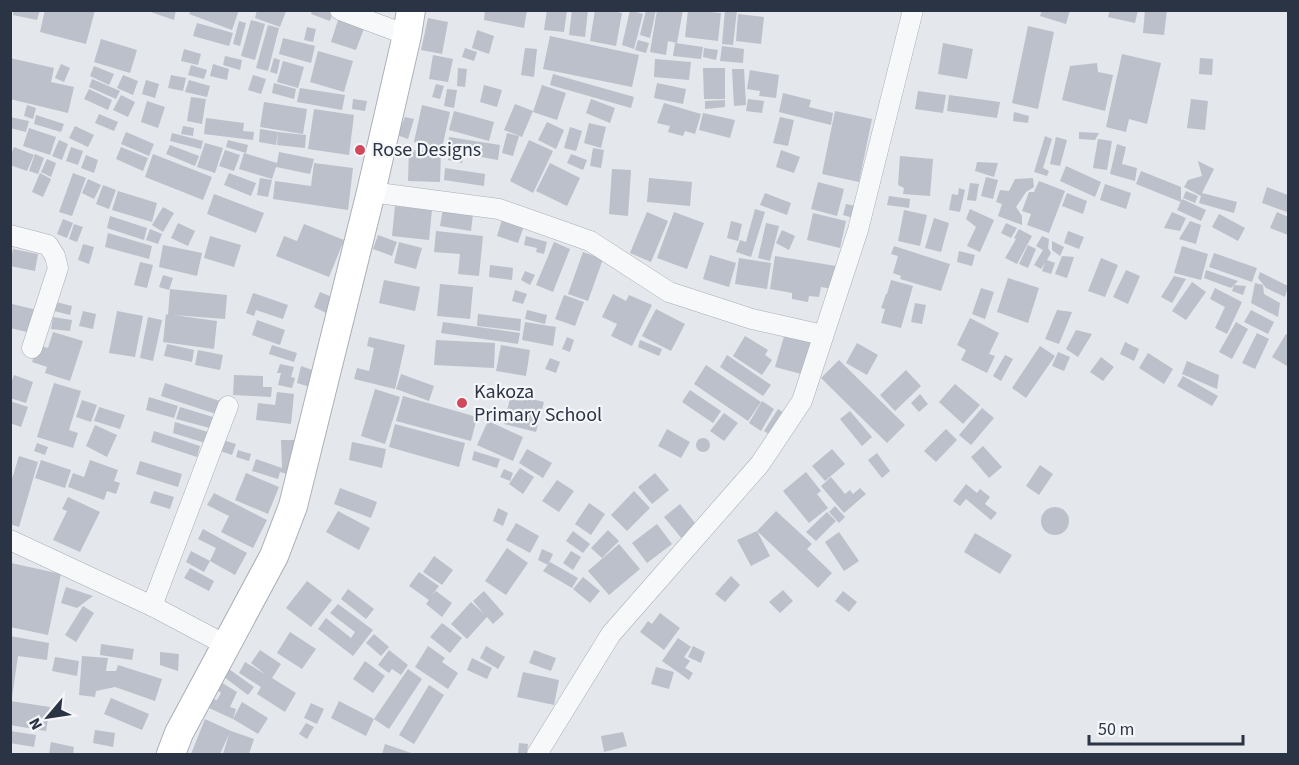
<svg xmlns="http://www.w3.org/2000/svg" width="1299" height="765" viewBox="0 0 1299 765" font-family="'Source Sans 3',sans-serif">
<style>
.building{fill:#bbc0ca}
.lines{fill:none;stroke-linecap:round;stroke-linejoin:round}
.street-casing{stroke:#a9aeb7;stroke-width:21}
.secondary-casing{stroke:#a9aeb7;stroke-width:30}
.street{stroke:#f7f8fa;stroke-width:20}
.secondary{stroke:#fff;stroke-width:28}
.poi-dot{fill:#d1495b;stroke:#f4f6f9;stroke-width:2}
.labels{text-anchor:middle;dominant-baseline:central;stroke-width:4.5;stroke-linejoin:round;paint-order:stroke}
.poi-label{font-size:20px;fill:#2b3445;stroke:#f4f6f9;text-anchor:start}
</style>
<rect width="100%" height="100%" fill="#e4e7ec"/>
<g class="building">
<path d="M14 10H40L37 20 13 15Z"/>
<path d="M45 10H95L86 44 40 32Z"/>
<path d="M145 10H176L174 20Z"/>
<path d="M191 10H239L232 30 189 14Z"/>
<path d="M257 10H285L286 11 280 27 255 18Z"/>
<path d="M312 10H329L333 12 330 21 311 14Z"/>
<path d="M485 10H527L524 28 484 20Z"/>
<path d="M547 10H567L564 32 544 30Z"/>
<path d="M572 10H588L585 37 569 35Z"/>
<path d="M595 10H609L622 13 616 46 590 41Z"/>
<path d="M630 10 643 14 634 49 622 45Z"/>
<path d="M646 10H656L650 38 640 35Z"/>
<path d="M657 10H683L677 43 668 41 666 55 650 52Z"/>
<path d="M688 10 721 13 718 41 685 37Z"/>
<path d="M725 10H737L733 45 722 44Z"/>
<path d="M1042 10H1070L1066 24 1040 16Z"/>
<path d="M1110 10H1138L1135 23 1108 17Z"/>
<path d="M1145 10H1167L1164 35 1143 33Z"/>
<path d="M340 14 366 23 356 50 331 42Z"/>
<path d="M738 14 764 17 761 44 736 41Z"/>
<path d="M428 18 448 22 442 54 421 50Z"/>
<path d="M251 20 265 24 255 60 241 56Z"/>
<path d="M239 21 246 23 240 46 233 44Z"/>
<path d="M197 23 233 33 229 46 193 36Z"/>
<path d="M268 25 279 28 268 71 256 68Z"/>
<path d="M1028 26 1054 32 1038 109 1012 103Z"/>
<path d="M307 27 316 29 313 42 304 40Z"/>
<path d="M477 30 494 36 489 54 472 48Z"/>
<path d="M550 36 639 55 632 87 543 69Z"/>
<path d="M283 38 315 46 311 63 279 54Z"/>
<path d="M101 39 137 50 130 73 94 62Z"/>
<path d="M638 40 649 43 646 53 635 50Z"/>
<path d="M675 43 703 47 701 59 673 56Z"/>
<path d="M943 43 973 49 967 79 938 74Z"/>
<path d="M722 46 744 49 743 63 720 61Z"/>
<path d="M465 48 477 52 474 61 462 57Z"/>
<path d="M525 48 537 49 534 77 521 75Z"/>
<path d="M704 48 718 50 716 60 703 57Z"/>
<path d="M184 49 201 54 198 65 181 61Z"/>
<path d="M318 51 353 61 344 92 310 82Z"/>
<path d="M1122 54 1161 63 1147 124 1129 119 1126 132 1106 127Z"/>
<path d="M433 55 453 59 448 82 429 79Z"/>
<path d="M225 56 242 60 240 70 223 65Z"/>
<path d="M10 58 54 68 51 82 74 87 68 113 10 99Z"/>
<path d="M274 58 280 60 277 74 270 72Z"/>
<path d="M1200 58 1213 59 1212 75 1199 74Z"/>
<path d="M655 59 691 62 689 80 654 77Z"/>
<path d="M283 61 304 67 298 88 277 82Z"/>
<path d="M1097 63 1098 72 1113 75 1105 111 1062 100 1070 66Z"/>
<path d="M61 64 70 68 64 82 55 78Z"/>
<path d="M213 64 229 69 227 80 210 76Z"/>
<path d="M191 65 207 70 204 79 188 75Z"/>
<path d="M94 66 114 74 109 85 90 76Z"/>
<path d="M458 68 467 69 465 87 457 86Z"/>
<path d="M703 68H725V99H704Z"/>
<path d="M732 69H744L746 105 734 106Z"/>
<path d="M750 70 779 75 776 98 759 96 760 91 747 89Z"/>
<path d="M553 74 634 97 631 108 550 85Z"/>
<path d="M123 75 138 81 133 95 117 88Z"/>
<path d="M171 75 186 78 183 91 168 88Z"/>
<path d="M253 75 266 79 261 94 248 90Z"/>
<path d="M92 79 120 91 116 99 89 87Z"/>
<path d="M146 80 159 84 155 98 142 94Z"/>
<path d="M189 80 210 86 207 97 185 92Z"/>
<path d="M274 83 296 89 294 99 272 93Z"/>
<path d="M657 83 686 89 683 104 654 98Z"/>
<path d="M436 84 444 86 440 99 432 97Z"/>
<path d="M484 85 502 90 497 107 480 102Z"/>
<path d="M542 85 566 93 557 120 533 112Z"/>
<path d="M300 88 345 95 342 110 297 102Z"/>
<path d="M89 89 112 100 108 110 84 99Z"/>
<path d="M447 89 457 90 454 108 444 106Z"/>
<path d="M918 91 946 95 943 113 915 109Z"/>
<path d="M783 93 811 100 809 107 833 113 831 125 779 112Z"/>
<path d="M121 95 135 102 128 117 113 110Z"/>
<path d="M949 95 1000 102 997 118 947 111Z"/>
<path d="M191 97 206 99 202 124 187 121Z"/>
<path d="M353 99 367 101 365 111 352 109Z"/>
<path d="M591 99 615 108 610 123 586 113Z"/>
<path d="M748 99 764 101 762 113 746 111Z"/>
<path d="M1191 99 1208 101 1205 130 1187 128Z"/>
<path d="M725 100V107L705 109V101Z"/>
<path d="M147 101 165 107 158 128 141 122Z"/>
<path d="M264 102 307 109 303 134 260 127Z"/>
<path d="M664 103 701 114 695 134 685 131 683 136 668 132 670 126 657 123Z"/>
<path d="M515 104 533 111 522 137 504 130Z"/>
<path d="M27 105 36 108 33 119 24 116Z"/>
<path d="M422 105 450 112 442 148 414 142Z"/>
<path d="M314 109 354 115 349 155 308 149Z"/>
<path d="M454 111 494 122 489 141 449 130Z"/>
<path d="M835 111 872 119 859 182 822 174Z"/>
<path d="M1014 112 1029 116 1028 123 1013 121Z"/>
<path d="M703 113 735 120 730 138 699 130Z"/>
<path d="M99 114 118 122 114 131 95 123Z"/>
<path d="M36 115 64 124 61 132 34 124Z"/>
<path d="M10 117 29 121 26 132 10 128Z"/>
<path d="M405 117 414 119 408 139 397 135Z"/>
<path d="M780 117 794 120 788 146 773 143Z"/>
<path d="M206 118 244 123 243 131 254 132 253 140 204 134Z"/>
<path d="M547 122 564 130 556 149 538 140Z"/>
<path d="M589 123 606 127 601 148 584 143Z"/>
<path d="M75 126 94 135 88 147 69 138Z"/>
<path d="M183 126 194 128 193 136 181 134Z"/>
<path d="M570 127 582 131 576 151 564 148Z"/>
<path d="M29 128 56 137 50 155 23 146Z"/>
<path d="M260 129 278 132 276 145 259 142Z"/>
<path d="M126 132 154 144 149 156 121 144Z"/>
<path d="M278 132 306 135 305 148 277 145Z"/>
<path d="M1079 132 1099 133 1095 140 1079 139Z"/>
<path d="M172 133 203 141 201 149 170 141Z"/>
<path d="M507 133 519 136 513 156 502 153Z"/>
<path d="M1045 136 1052 139 1043 168 1049 171 1047 176 1034 172Z"/>
<path d="M449 137 500 145 498 160 447 151Z"/>
<path d="M1056 137 1067 140 1060 166 1050 164Z"/>
<path d="M1098 139 1112 141 1107 170 1093 168Z"/>
<path d="M59 140 68 144 62 160 52 156Z"/>
<path d="M228 140 248 145 246 153 226 147Z"/>
<path d="M529 140 553 151 533 193 510 181Z"/>
<path d="M205 143 223 148 215 173 197 167Z"/>
<path d="M1117 144 1126 147 1122 164 1137 168 1135 181 1110 174Z"/>
<path d="M170 145 199 156 195 166 166 154Z"/>
<path d="M14 147 34 155 27 171 10 165V157Z"/>
<path d="M71 147 83 151 78 165 66 161Z"/>
<path d="M121 147 148 158 143 171 116 159Z"/>
<path d="M593 148 604 150 601 168 590 166Z"/>
<path d="M225 150 240 155 234 171 219 166Z"/>
<path d="M409 150 441 151 440 182 408 181Z"/>
<path d="M781 150 800 157 794 173 776 167Z"/>
<path d="M279 152 314 159 310 174 276 167 272 179 239 169 244 153 277 163Z"/>
<path d="M35 154 44 158 38 174 29 171Z"/>
<path d="M153 154 212 177 203 200 145 177Z"/>
<path d="M449 154 463 156 462 163 448 160Z"/>
<path d="M571 154 587 160 583 170 567 163Z"/>
<path d="M86 155 98 160 94 173 81 168Z"/>
<path d="M900 156 933 159 930 196 903 194 904 188 898 185Z"/>
<path d="M47 159 56 163 51 177 41 172Z"/>
<path d="M1198 161 1214 169 1202 193 1237 202 1234 213 1199 203 1201 196 1184 187 1188 180 1202 176Z"/>
<path d="M977 162 998 163 994 177 975 171Z"/>
<path d="M314 163 353 168 348 210 273 199 275 181 311 186Z"/>
<path d="M550 163 580 178 567 206 536 191Z"/>
<path d="M1066 166 1101 182 1095 197 1060 181Z"/>
<path d="M445 168 485 174 484 186 444 180Z"/>
<path d="M612 169 631 170 628 216 609 214Z"/>
<path d="M1141 171 1181 187V202L1136 184Z"/>
<path d="M40 173 51 179 43 197 32 192Z"/>
<path d="M73 173 86 178 72 216 59 212Z"/>
<path d="M229 173 256 183 251 196 224 185Z"/>
<path d="M986 177 998 180 993 199 981 196Z"/>
<path d="M260 178 272 180 268 197 257 195Z"/>
<path d="M649 178 692 182 690 206 647 202Z"/>
<path d="M1033 178 1034 187 1026 192 1016 207 1022 216V225L998 216 1002 204 996 202 1000 190 1009 191 1015 179Z"/>
<path d="M88 179 101 185 94 199 82 193Z"/>
<path d="M1039 181 1065 191 1049 233 1027 225 1031 214 1022 211 1029 192H1034Z"/>
<path d="M818 182 844 189 837 216 811 209Z"/>
<path d="M970 183 979 184 976 201 967 200Z"/>
<path d="M1105 184 1131 193 1126 209 1100 200Z"/>
<path d="M103 185 116 190 109 209 96 204Z"/>
<path d="M1267 187 1288 195V207L1287 212 1262 203Z"/>
<path d="M959 188 965 190 960 212 949 210 952 194 958 195Z"/>
<path d="M118 191 157 203 152 222 112 210Z"/>
<path d="M1186 191 1198 196 1195 203 1183 198Z"/>
<path d="M765 193 791 203 787 215 760 205Z"/>
<path d="M1067 193 1087 201 1083 214 1062 206Z"/>
<path d="M214 194 264 213 256 233 207 214Z"/>
<path d="M889 196 910 199 909 208 887 205Z"/>
<path d="M1182 199 1206 210 1201 221 1177 210Z"/>
<path d="M846 204 860 207 857 219 843 215Z"/>
<path d="M395 206 432 210 429 240 392 236Z"/>
<path d="M163 207 174 213 163 232 152 225Z"/>
<path d="M443 209 473 214 471 231 440 226Z"/>
<path d="M755 209 765 212 751 257 736 252 740 240 746 242Z"/>
<path d="M970 209 994 220 980 252 967 246 976 227 966 219Z"/>
<path d="M904 210 927 215 920 246 898 241Z"/>
<path d="M647 212 668 221 651 262 630 253Z"/>
<path d="M674 212 704 223 687 269 657 258Z"/>
<path d="M1172 212 1186 218 1180 231 1164 228Z"/>
<path d="M1277 212 1288 217V235L1270 228Z"/>
<path d="M813 213 846 221 840 248 807 240Z"/>
<path d="M1219 214 1245 228 1238 241 1212 227Z"/>
<path d="M110 216 147 228 144 240 107 228Z"/>
<path d="M503 216 525 223 518 243 497 236Z"/>
<path d="M934 218 949 223 941 252 925 248Z"/>
<path d="M63 219 73 223 67 238 57 234Z"/>
<path d="M731 221 742 224 738 241 727 238Z"/>
<path d="M1190 221 1201 225 1196 244 1179 239Z"/>
<path d="M178 223 195 231 188 246 171 238Z"/>
<path d="M766 223 779 226 770 261 758 258Z"/>
<path d="M1006 223 1017 228 1011 238 1001 233Z"/>
<path d="M74 224 83 227 77 242 69 239Z"/>
<path d="M304 224 344 240 329 277 276 256 284 236 297 241Z"/>
<path d="M150 229 162 234 158 244 146 240Z"/>
<path d="M1019 229 1032 236 1017 264 1005 258 1016 239 1014 238Z"/>
<path d="M782 230 795 236 789 250 776 243Z"/>
<path d="M436 231 483 236 479 276 458 274 460 254 434 252Z"/>
<path d="M1068 231 1084 237 1079 249 1064 243Z"/>
<path d="M108 233 152 246 149 259 105 247Z"/>
<path d="M378 235 397 242 392 256 373 249Z"/>
<path d="M210 236 241 245 234 267 204 258Z"/>
<path d="M526 236 547 242 544 254 536 252 537 248 524 245Z"/>
<path d="M1042 236 1049 239 1048 248 1051 253 1047 260 1055 263 1051 274 1042 271 1045 263 1041 269 1034 265 1043 250 1036 246Z"/>
<path d="M1052 241 1064 247 1060 256 1052 250Z"/>
<path d="M399 242 422 248 416 269 394 263Z"/>
<path d="M554 242 570 249 553 292 536 285Z"/>
<path d="M83 244 94 247 89 264 78 260Z"/>
<path d="M163 245 202 253 197 276 159 267Z"/>
<path d="M1028 245 1036 249 1028 268 1019 264Z"/>
<path d="M894 246 950 264 941 291 900 279 901 276 893 273 898 256 891 254Z"/>
<path d="M1182 246 1208 254 1201 280 1174 273Z"/>
<path d="M13 249 38 254 35 271 10 266Z"/>
<path d="M959 251 975 255 972 266 957 262Z"/>
<path d="M583 252 603 259 588 301 568 294Z"/>
<path d="M1214 253 1257 268 1252 282 1209 267Z"/>
<path d="M710 255 736 263 729 287 703 279Z"/>
<path d="M775 256 836 266 832 289 821 287 819 297 809 296 808 302 792 299V293L770 289Z"/>
<path d="M1062 256 1074 257 1067 278 1055 274Z"/>
<path d="M739 258 771 263 767 289 735 284Z"/>
<path d="M1101 258 1118 265 1105 297 1088 291Z"/>
<path d="M140 262 153 265 147 288 134 285Z"/>
<path d="M490 265 513 268 512 280 489 277Z"/>
<path d="M1126 270 1140 276 1128 304 1113 297Z"/>
<path d="M1206 270 1238 281 1231 288 1204 278Z"/>
<path d="M525 271 535 275 530 285 521 280Z"/>
<path d="M1260 272 1288 286 1285 297 1266 288 1258 278Z"/>
<path d="M163 275 173 278 169 290 159 287Z"/>
<path d="M1174 276 1186 279 1172 303 1161 297Z"/>
<path d="M1008 278 1039 288 1028 323 997 312Z"/>
<path d="M384 280 420 287 415 311 379 303Z"/>
<path d="M891 280 913 286 901 328 881 323 885 309 881 308 886 294H887Z"/>
<path d="M1192 282 1206 292 1186 320 1172 311Z"/>
<path d="M1255 283 1263 285 1264 294 1280 303 1278 317 1251 303Z"/>
<path d="M440 284 473 287 470 319 437 316Z"/>
<path d="M1234 285 1246 286 1243 295 1232 291Z"/>
<path d="M981 288 994 292 985 319 972 314Z"/>
<path d="M1215 288 1242 302 1227 334 1215 328 1225 307 1210 299Z"/>
<path d="M170 289 227 295 225 319 173 315 217 321 214 349 163 342 166 314 168 315Z"/>
<path d="M515 290 527 294 523 304 512 301Z"/>
<path d="M320 292 332 297 326 313 314 307Z"/>
<path d="M253 293 288 305 283 319 256 310 254 316 246 313Z"/>
<path d="M613 294 626 301 629 295 652 305 632 346 611 336 617 324 602 317Z"/>
<path d="M564 295 584 302 575 326 555 319Z"/>
<path d="M56 302 72 306 70 315 54 311Z"/>
<path d="M915 303 926 305 922 324 911 322Z"/>
<path d="M12 304 37 310 31 333 10 328V311Z"/>
<path d="M656 309 685 324 671 351 642 336Z"/>
<path d="M527 310 547 315 545 324 525 319Z"/>
<path d="M1057 310 1072 312 1059 344 1045 339Z"/>
<path d="M1251 310 1274 322 1268 334 1244 322Z"/>
<path d="M83 311 96 314 93 329 79 326Z"/>
<path d="M117 311 143 316 135 357 109 353Z"/>
<path d="M478 314 521 319 520 331 477 326Z"/>
<path d="M53 317 72 320 70 331 51 329Z"/>
<path d="M148 317 162 320 153 361 140 358Z"/>
<path d="M970 318 999 333 989 354 995 356 987 373 961 360 966 350 957 345Z"/>
<path d="M257 320 285 330 280 345 252 335Z"/>
<path d="M443 322 520 333 518 344 441 333Z"/>
<path d="M525 322 556 327 553 346 522 340Z"/>
<path d="M1236 322 1248 329 1232 359 1219 352Z"/>
<path d="M1076 330 1092 334 1078 357 1066 349Z"/>
<path d="M53 332 83 341 70 381 45 373 47 367 32 362 38 345 48 348Z"/>
<path d="M785 333 814 341 805 375 775 367Z"/>
<path d="M1257 333 1269 339 1255 369 1242 363Z"/>
<path d="M1286 334 1288 335V363L1287 366 1272 357Z"/>
<path d="M745 336 768 350 765 355 772 360 762 375 733 356Z"/>
<path d="M369 337 405 345 395 389 354 379 357 368 369 371 374 348 367 346Z"/>
<path d="M567 337 574 340 570 352 562 349Z"/>
<path d="M436 340 495 343 494 368 434 365Z"/>
<path d="M640 340 662 349 659 356 638 347Z"/>
<path d="M1125 342 1139 349 1134 361 1120 354Z"/>
<path d="M857 343 878 355 867 375 846 363Z"/>
<path d="M167 344 194 350 192 362 164 356Z"/>
<path d="M272 345 297 353 294 362 269 354Z"/>
<path d="M501 345 530 350 526 376 496 371Z"/>
<path d="M1040 346 1055 356 1026 398 1012 388Z"/>
<path d="M198 350 223 355 220 370 195 365Z"/>
<path d="M1058 352 1070 357 1064 371 1052 366Z"/>
<path d="M1148 353 1173 369 1164 384 1139 368Z"/>
<path d="M727 355 771 385 763 396 720 367Z"/>
<path d="M1005 355 1013 359 1001 381 993 376Z"/>
<path d="M1101 357 1114 367 1103 381 1090 372Z"/>
<path d="M550 358 560 362 556 373 545 369Z"/>
<path d="M839 360 905 425 887 443 821 378Z"/>
<path d="M1187 361 1219 375 1217 389 1182 374Z"/>
<path d="M280 364 294 367 291 377 295 378 292 388 278 385 281 373H277Z"/>
<path d="M706 365 761 402 748 421 694 384Z"/>
<path d="M301 366 315 371 310 387 297 383Z"/>
<path d="M906 370 921 386 895 411 880 395Z"/>
<path d="M401 374 434 386 429 401 396 389Z"/>
<path d="M14 375 33 382 26 403 10 398V386Z"/>
<path d="M234 375 263 376V387H272L271 397 233 395Z"/>
<path d="M1183 376 1218 396 1212 406 1177 386Z"/>
<path d="M54 383 81 391 69 430 78 433 73 448 37 437Z"/>
<path d="M165 383 220 401 216 414 161 396Z"/>
<path d="M955 384 980 405 963 424 939 402Z"/>
<path d="M375 389 400 397 385 444 361 436Z"/>
<path d="M690 390 721 411 713 423 682 402Z"/>
<path d="M277 392 294 394 291 424 256 420 258 403 275 405Z"/>
<path d="M511 394 544 402 536 432 504 424Z"/>
<path d="M920 394 928 404 919 412 911 403Z"/>
<path d="M403 396 477 417 471 441 396 421Z"/>
<path d="M149 397 178 406 174 418 146 410Z"/>
<path d="M82 400 97 405 91 422 76 417Z"/>
<path d="M10 401 28 407 21 427 10 423Z"/>
<path d="M762 401 774 409 761 431 749 423Z"/>
<path d="M99 407 125 415 120 429 94 421Z"/>
<path d="M180 407 213 417 210 428 176 419Z"/>
<path d="M982 408 994 418 971 445 959 435Z"/>
<path d="M778 409 789 416 775 438 764 431Z"/>
<path d="M850 411 872 437 862 446 840 419Z"/>
<path d="M724 413 738 423 724 441 710 431Z"/>
<path d="M488 421 523 437 513 461 477 445Z"/>
<path d="M175 422 208 432 205 443 173 433Z"/>
<path d="M395 424 465 443 459 467 389 447Z"/>
<path d="M95 425 117 435 107 457 86 446Z"/>
<path d="M667 429 690 442 681 458 658 446Z"/>
<path d="M946 429 957 440 936 462 924 451Z"/>
<path d="M154 431 200 446 197 457 151 442Z"/>
<circle cx="703" cy="445" r="7"/>
<path d="M223 440 236 444 232 455 220 451Z"/>
<path d="M281 440H297L287 474 280 472 278 479 252 471 256 459 282 468Z"/>
<path d="M352 442 386 449 382 468 349 460Z"/>
<path d="M37 443 48 447 45 455 34 451Z"/>
<path d="M983 446 1002 467 989 478 971 457Z"/>
<path d="M527 449 552 463 543 478 519 463Z"/>
<path d="M832 449 845 464 825 481 812 466Z"/>
<path d="M238 450 251 454 249 461 236 457Z"/>
<path d="M474 451 500 459 497 468 472 460Z"/>
<path d="M877 453 890 471 882 478 868 460Z"/>
<path d="M19 456 38 462 19 527 10 524V485Z"/>
<path d="M41 460 71 470 65 488 35 478Z"/>
<path d="M90 460 118 470 114 481 120 483 116 494 107 491 104 500 68 487 73 473 84 477Z"/>
<path d="M140 461 182 474 178 487 136 474Z"/>
<path d="M1040 465 1053 474 1039 495 1026 486Z"/>
<path d="M520 468 534 477 523 494 509 484Z"/>
<path d="M504 469 513 473 510 481 500 477Z"/>
<path d="M806 472 821 491 817 494 828 508 809 523 783 491Z"/>
<path d="M246 473 279 487 268 514 235 500Z"/>
<path d="M655 473 669 490 652 504 638 487Z"/>
<path d="M831 477 845 494 850 490 853 494 860 488 866 494 844 513 821 486Z"/>
<path d="M557 480 574 491 559 512 542 501Z"/>
<path d="M966 484 977 493 980 489 990 497 985 504 997 513 991 520 966 499 960 506 953 501Z"/>
<path d="M340 488 377 502 371 518 334 504Z"/>
<path d="M154 491 174 497 170 509 150 503Z"/>
<path d="M634 491 650 508 627 531 611 515Z"/>
<path d="M214 493 267 520 253 548 221 532 229 516 207 505Z"/>
<path d="M68 497 100 512 80 552 53 540 67 511 62 509Z"/>
<path d="M589 503 605 514 591 535 575 524Z"/>
<path d="M680 504 699 528 683 540 664 517Z"/>
<path d="M835 506 845 517 839 523 829 512Z"/>
<circle cx="1055" cy="521" r="14"/>
<path d="M498 508 508 513 503 526 493 521Z"/>
<path d="M338 511 370 528 359 550 326 532Z"/>
<path d="M776 511 812 544 807 549 832 573 818 588 757 531Z"/>
<path d="M827 512 836 521 816 541 806 532Z"/>
<path d="M516 523 539 536 530 553 506 540Z"/>
<path d="M657 524 672 544 647 563 632 543Z"/>
<path d="M203 529 247 553 235 575 210 561 216 548 198 539Z"/>
<path d="M608 530 619 541 602 558 591 548Z"/>
<path d="M573 531 590 544 583 553 566 541Z"/>
<path d="M757 531 770 556 751 566 737 540Z"/>
<path d="M839 532 859 561 844 571 825 542Z"/>
<path d="M975 533 1012 555 1000 574 964 552Z"/>
<path d="M619 544 640 569 609 595 588 571Z"/>
<path d="M507 548 528 563 506 595 485 581Z"/>
<path d="M542 549 553 554 548 565 538 560Z"/>
<path d="M191 551 210 561 204 572 186 562Z"/>
<path d="M571 551 581 557 573 570 563 563Z"/>
<path d="M434 556 453 570 442 585 423 572Z"/>
<path d="M550 562 578 578 572 588 543 571Z"/>
<path d="M11 563 61 574 48 635 10 627Z"/>
<path d="M190 568 214 581 209 591 184 578Z"/>
<path d="M419 572 439 586 432 595 436 591 452 603 442 617 426 604 429 600 409 586Z"/>
<path d="M731 576 740 585 725 602 715 594Z"/>
<path d="M583 577 600 591 590 603 573 589Z"/>
<path d="M307 581 332 600 311 627 286 608Z"/>
<path d="M66 587 93 596 77 608 61 603Z"/>
<path d="M348 589 374 609 366 619 341 599Z"/>
<path d="M783 590 793 601 780 613 769 602Z"/>
<path d="M484 591 504 614 493 624 487 617 467 639 451 624 471 602 484 614 473 601Z"/>
<path d="M843 591 857 602 849 612 835 601Z"/>
<path d="M338 604 373 630 353 656 318 629 326 618 351 638 355 632 330 613Z"/>
<path d="M83 606 94 613 76 642 65 635Z"/>
<path d="M660 613 680 628 664 650 640 632 648 621 652 624Z"/>
<path d="M442 623 462 638 450 653 430 637Z"/>
<path d="M290 632 316 649 302 669 277 653Z"/>
<path d="M374 634 389 647 381 656 366 643Z"/>
<path d="M10 636 49 643 47 660 18 656 12 697 10 696Z"/>
<path d="M678 638 691 647 684 657 690 661 685 668 693 673 689 680 662 661Z"/>
<path d="M101 644 134 649 132 660 100 655Z"/>
<path d="M428 646 445 658 442 662 458 673 448 689 415 667Z"/>
<path d="M486 646 505 657 498 669 480 658Z"/>
<path d="M693 646 705 652 701 663 688 657Z"/>
<path d="M260 650 281 664 272 678 296 693 285 712 257 694 261 687 239 673 245 662 265 674 251 663Z"/>
<path d="M389 650 408 665 401 675 392 669 389 673 378 665Z"/>
<path d="M534 650 556 658 551 671 529 663Z"/>
<path d="M160 652 179 654 178 671 160 665Z"/>
<path d="M82 656 108 658 106 671H116L118 665 162 679 155 701 115 687 96 691 95 697 79 695Z"/>
<path d="M55 657 79 661 77 676 52 671Z"/>
<path d="M472 658 492 668 487 679 467 670Z"/>
<path d="M365 661 385 676 373 693 353 679Z"/>
<path d="M656 667 674 672 669 689 651 684Z"/>
<path d="M229 669 254 687 248 695 224 677Z"/>
<path d="M408 669 422 679 389 729 374 719 366 736 331 718 339 701 374 719Z"/>
<path d="M523 672 559 680 554 705 517 697Z"/>
<path d="M219 681 237 692 230 707 236 709 233 719 209 708 213 699 217 700 221 693 215 688Z"/>
<path d="M429 685 444 695 414 744 399 735Z"/>
<path d="M111 698 149 714 142 730 104 714Z"/>
<path d="M10 701 50 707 46 731 10 725Z"/>
<path d="M242 702 268 718 258 734 233 719Z"/>
<path d="M311 703 324 709 317 724 304 718Z"/>
<path d="M205 719 231 731 254 739 249 754H223L229 734 220 754H191Z"/>
<path d="M306 723 314 727 307 739 299 734Z"/>
<path d="M95 730 115 733 113 747 93 743Z"/>
<path d="M10 731 36 735 34 747 10 743Z"/>
<path d="M623 732 627 746 604 752 601 736Z"/>
<path d="M51 742 74 747 73 754H49Z"/>
<path d="M519 743 528 744 527 754H518Z"/>
<path d="M385 744 414 754H382Z"/>
</g>
<g class="lines">
<defs>
<g id="street">
<path d="M340 10 407 35"/>
<path d="M371 192 499 209 590 241 669 292 752 319 823 335"/>
<path d="M10 235 48 245 55 256 58 268 32 348"/>
<path d="M10 540 152 606 226 645"/>
<path d="M152 606 228 406"/>
<path d="M537 754 611 634 760 464 802 401 858 230 913 10"/>
</g>
<path id="secondary" d="M171 754 179 733 274 556 293 506 371 192 407 35 411 10"/>
</defs>
<use href="#street" class="street-casing"/>
<use href="#secondary" class="secondary-casing"/>
<use href="#street" class="street"/>
<use href="#secondary" class="secondary"/>
</g>
<g class="poi-dot">
<circle cx="360" cy="150" r="6"/>
<circle cx="462" cy="403" r="6"/>
</g>
<g class="labels">
<g class="poi-label">
<text x="372" y="150">Rose Designs</text>
<text x="474" y="392">Kakoza<tspan x="474" dy="23">Primary School</tspan></text>
</g>
</g>
<rect width="1299" height="765" fill="none" stroke="#2b3445" stroke-width="24"/>
<g transform="translate(48 717) rotate(241)" stroke="#f4f6f9" stroke-width="4.5" paint-order="stroke">
<path d="M0-4.5L10 22L0 15L-10 22Z" fill="#2b3445"/>
<text y="-9" font-size="16" font-weight="bold" text-anchor="middle" fill="#2b3445">N</text>
</g>
<path d="M1089 735v9h154v-9" fill="none" stroke="#2b3445" stroke-width="3"/>
<text x="1098" y="735" font-size="18" fill="#2b3445" stroke="#f4f6f9" stroke-width="4.5" paint-order="stroke">50 m</text>
</svg>
